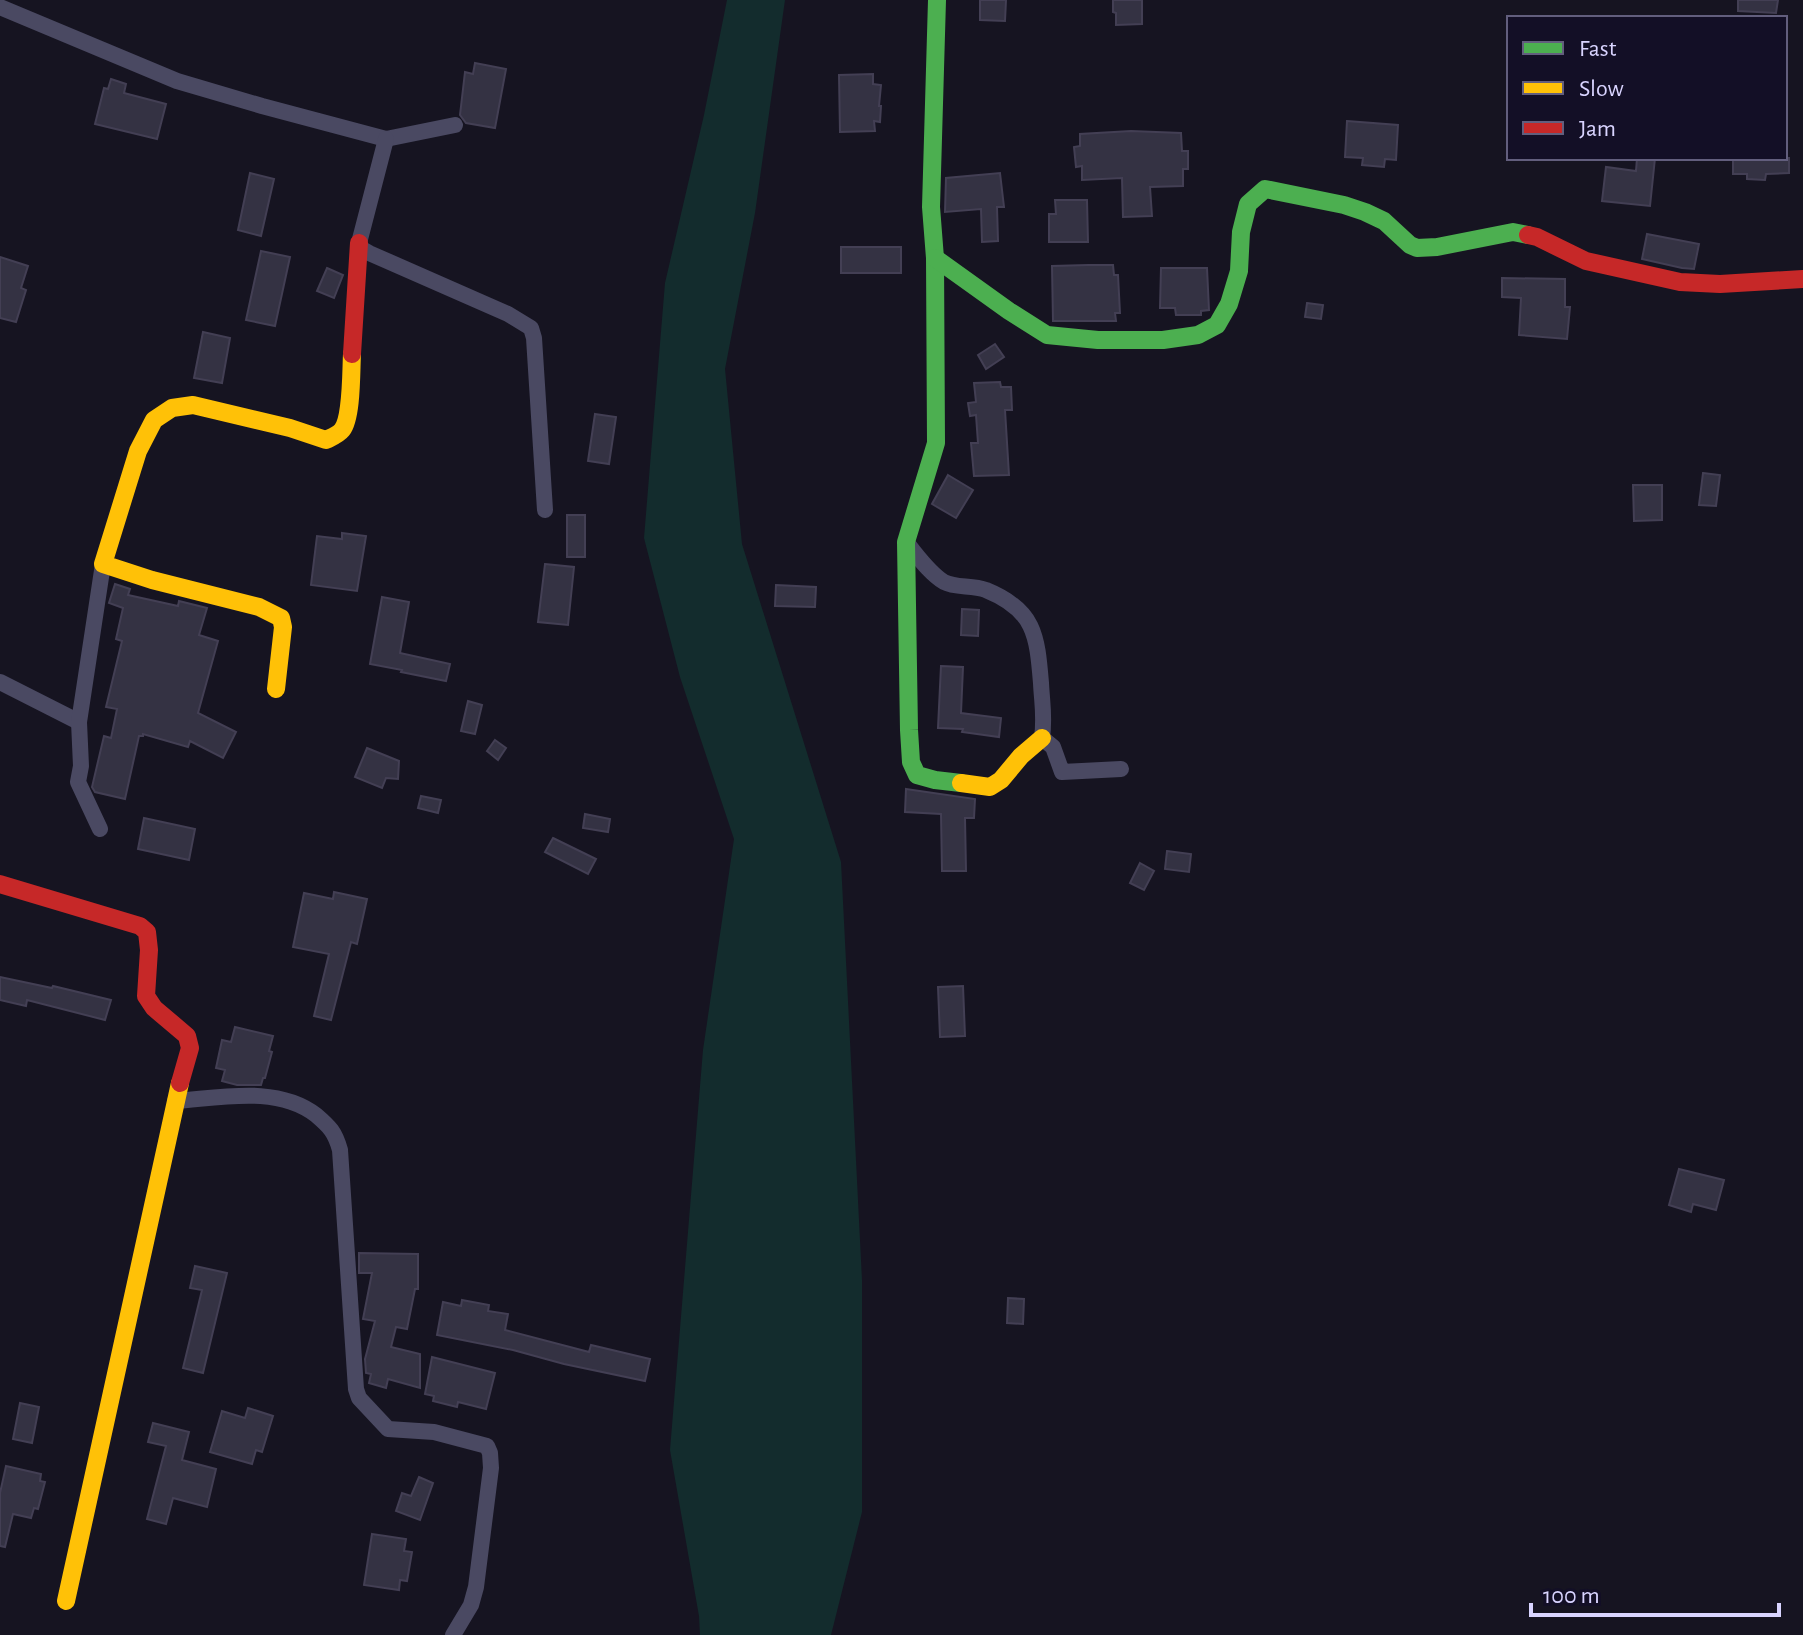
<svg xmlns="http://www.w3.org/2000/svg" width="1803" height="1635" viewBox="0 0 1803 1635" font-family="'Alegreya Sans',sans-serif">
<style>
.green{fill:#132c2d}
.building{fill:#343243;stroke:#433f54;stroke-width:2}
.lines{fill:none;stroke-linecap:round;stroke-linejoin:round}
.street{stroke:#4a4962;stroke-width:16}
.fast{stroke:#4caf50;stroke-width:18}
.slow{stroke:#ffc107;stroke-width:18}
.jam{stroke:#c62828;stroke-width:18}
</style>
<rect width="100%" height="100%" fill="#161421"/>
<path class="green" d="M727 0H785L755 213 725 369 742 544 841 862 862 1280V1512L831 1635H700L699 1616 670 1450 703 1050 734 839 680 677 644 538 665 283 704 115Z"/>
<g class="building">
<path d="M980 0H1006L1005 21 980 20Z"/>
<path d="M1113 0H1142V24L1116 25V13L1113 12Z"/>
<path d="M1738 0H1778L1776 13 1738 11Z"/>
<path d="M475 63 506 69 495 128 466 123 460 115 465 72 473 74Z"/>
<path d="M873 74V84L881 85 879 106H881L880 122 874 121 875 131 840 132 839 75Z"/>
<path d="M111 79 126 84 124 93 166 104 157 139 95 124 104 88 108 89Z"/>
<path d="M1347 121 1398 125 1396 160 1385 159 1384 167 1362 165 1363 158 1345 157Z"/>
<path d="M1131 131 1181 133 1182 151H1188V169H1183V186L1150 187 1152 216 1123 217 1122 178 1082 180V166L1076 167 1074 147 1080 146V134Z"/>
<path d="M1637 158H1655L1650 206 1602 201 1606 167 1636 171Z"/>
<path d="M1733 158H1789V173L1766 174 1765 180 1747 179V174H1733Z"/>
<path d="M250 173 274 179 261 236 238 230Z"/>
<path d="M1000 173 1004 207H997L998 241 982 242 981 209 945 212 946 178Z"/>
<path d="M1055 200H1087L1088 242H1049V214H1056Z"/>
<path d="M1647 234 1699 244 1694 269 1682 268 1642 259Z"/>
<rect x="841" y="247" width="60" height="26"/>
<path d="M261 251 290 257 275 326 246 320Z"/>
<path d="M0 257 28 266 21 288 26 290 16 322 0 318Z"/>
<path d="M1088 265H1113L1114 275H1118L1120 313H1115L1116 321H1053L1052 266Z"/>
<path d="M327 268 343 275 334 298 317 291Z"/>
<path d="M1161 268H1207L1209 310 1201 311V315H1176L1175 308H1160Z"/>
<path d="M1502 278 1565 279V307H1570L1567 339 1519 335 1521 298 1502 297Z"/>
<path d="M1307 303 1323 305 1321 319 1305 317Z"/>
<path d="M203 332 230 338 222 383 194 378Z"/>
<path d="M995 344 1004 357 986 369 978 355Z"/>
<path d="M1000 382 1001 387H1011L1012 410H1005L1009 475 974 476 971 443H978L976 415 970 416 968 403 976 402 974 383Z"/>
<path d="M595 414 616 417 609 464 588 461Z"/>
<path d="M1703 473 1720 475 1716 506 1699 505Z"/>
<path d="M948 475 973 490 956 518 932 504Z"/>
<path d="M1633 485H1662V520L1634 521Z"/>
<rect x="567" y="515" width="18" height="42"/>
<path d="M342 533 366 536 357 591 311 585 317 536 342 539Z"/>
<path d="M545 564 574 567 568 625 538 622Z"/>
<path d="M115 584 130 589 128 595 178 606 179 601 207 608 199 635 218 641 198 713 236 732 223 758 190 741 188 747 143 734V736H139L125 799 95 792 92 787 104 736 111 738 117 709 106 707 122 641 116 639 123 608 109 603Z"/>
<path d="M776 585 816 587 815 607 775 606Z"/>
<path d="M382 597 409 602 400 653 450 664 446 681 401 672 402 670 370 664Z"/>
<path d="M962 609 979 610 978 636 961 635Z"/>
<path d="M941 666 963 667 961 713 1001 718 999 737 962 732 963 729 938 728Z"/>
<path d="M468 701 482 705 475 734 461 731Z"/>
<path d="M495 740 506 748 498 760 487 751Z"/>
<path d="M367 748 399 761 398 779 386 778 382 788 355 777Z"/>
<path d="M906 789 975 799 974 818H965L966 871H942L941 814 905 812Z"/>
<path d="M421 796 441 800 438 813 418 808Z"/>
<path d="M585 814 610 819 608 832 583 828Z"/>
<path d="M144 818 195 829 189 860 138 849Z"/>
<path d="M553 838 596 859 588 874 545 852Z"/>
<path d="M1167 851 1191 854 1189 872 1165 869Z"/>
<path d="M1140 863 1154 871 1144 890 1130 883Z"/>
<path d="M334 892 367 899 357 944 351 942 331 1020 314 1016 329 954 293 947 304 893 333 899Z"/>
<path d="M0 977 52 988 53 986 111 1000 105 1020 27 1000 26 1006 0 1000Z"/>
<path d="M963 986 965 1036 940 1037 938 987Z"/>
<path d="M235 1027 273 1036 269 1051 272 1052 265 1078H263L261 1085H237L222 1081 225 1070 216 1068 222 1040 231 1042Z"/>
<path d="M1679 1169 1724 1180 1716 1210 1693 1204 1691 1212 1669 1205Z"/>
<path d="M359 1253 418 1254V1289H415L407 1329 396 1327 391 1347 420 1354V1388L388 1379 386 1388 369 1383 371 1374 366 1373 365 1359 375 1321 363 1319 372 1273H359Z"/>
<path d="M195 1266 227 1273 203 1373 183 1368 202 1290 190 1288Z"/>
<path d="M1008 1298 1024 1299 1023 1324 1007 1323Z"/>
<path d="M462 1300 489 1305 488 1311 508 1314 505 1330 589 1352 591 1345 650 1359 645 1381 564 1364 513 1350 437 1335 443 1302 461 1306Z"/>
<path d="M432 1357 495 1373 486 1409 458 1402 457 1407 433 1401 434 1396 425 1394Z"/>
<path d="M20 1403 39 1407 32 1443 13 1439Z"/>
<path d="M248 1408 273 1416 262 1452 256 1450 252 1464 210 1452 222 1411 245 1418Z"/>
<path d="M153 1423 189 1432 182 1460 216 1469 207 1507 173 1498 166 1524 147 1519 166 1446 148 1442Z"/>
<path d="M6 1466 41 1474 40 1481 45 1482 38 1509 34 1508 31 1518 13 1514 5 1547 0 1546V1493Z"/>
<path d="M419 1477 433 1483 420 1520 396 1511 402 1493 411 1496Z"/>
<path d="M372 1534 406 1539 404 1551 412 1552 407 1581 400 1580 399 1590 364 1585Z"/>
</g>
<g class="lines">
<g class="street">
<path d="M0 7 177 81 262 106 386 139 455 125"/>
<path d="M386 139 359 243 362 249 369 253 508 314 531 328 534 338 545 510"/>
<path d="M906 542C917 555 929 573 944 582 955 588 972 585 986 590 1035 610 1037 635 1041 683 1042 704 1045 716 1042 738L1053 747 1062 772 1121 769"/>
<path d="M0 682 79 722"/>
<path d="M100 829 78 782 81 766 79 722 103 564"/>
<path d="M175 1101C220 1098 277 1085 316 1115 330 1127 335 1132 340 1150L356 1389 359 1398 388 1429 434 1432 487 1446 490 1453 491 1468 476 1587 471 1605 453 1635"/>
</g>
<g class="fast">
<path d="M937 0 931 207 935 258 936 443 906 542 909 730 911 762 917 775 935 780 961 783"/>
<path d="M935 258 1009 311 1047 335 1098 340H1163L1198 335 1217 325 1229 304 1239 271 1241 232 1248 204 1265 189 1344 205 1365 212 1384 221 1410 245 1417 248 1437 247 1513 232 1528 235"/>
</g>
<g class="slow">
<path d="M276 689 283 627 281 618 259 607 152 580 103 564 138 451 154 420 172 408 193 405 290 428 326 440C332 437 338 435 342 430 352 418 351 371 352 354"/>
<path d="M961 783 990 787 1001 780 1021 756 1042 738"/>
<path d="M66 1601 180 1083"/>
</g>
<g class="jam">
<path d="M1528 235 1537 237 1586 261 1680 282 1720 284 1803 279"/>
<path d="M352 354 359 243"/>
<path d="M0 884 140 926 147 932 149 950 146 996 154 1008 187 1036 190 1048 180 1083"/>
</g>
</g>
<rect x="1507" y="16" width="280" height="144" fill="#130f26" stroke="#625e7d" stroke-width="2"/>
<rect x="1523" y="42" width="40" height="12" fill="#4caf50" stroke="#625e7d" stroke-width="2"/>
<text x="1579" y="56" font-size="24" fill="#d9d4ff">Fast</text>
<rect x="1523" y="82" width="40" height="12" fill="#ffc107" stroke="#625e7d" stroke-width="2"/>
<text x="1579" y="96" font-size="24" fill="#d9d4ff">Slow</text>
<rect x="1523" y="122" width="40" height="12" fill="#c62828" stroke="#625e7d" stroke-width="2"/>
<text x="1579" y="136" font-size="24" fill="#d9d4ff">Jam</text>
<path d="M1531 1603v12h248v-12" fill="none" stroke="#d9d4ff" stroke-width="4"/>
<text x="1543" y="1603" font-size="24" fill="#d9d4ff" stroke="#130f26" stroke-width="6" paint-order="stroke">100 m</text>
</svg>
